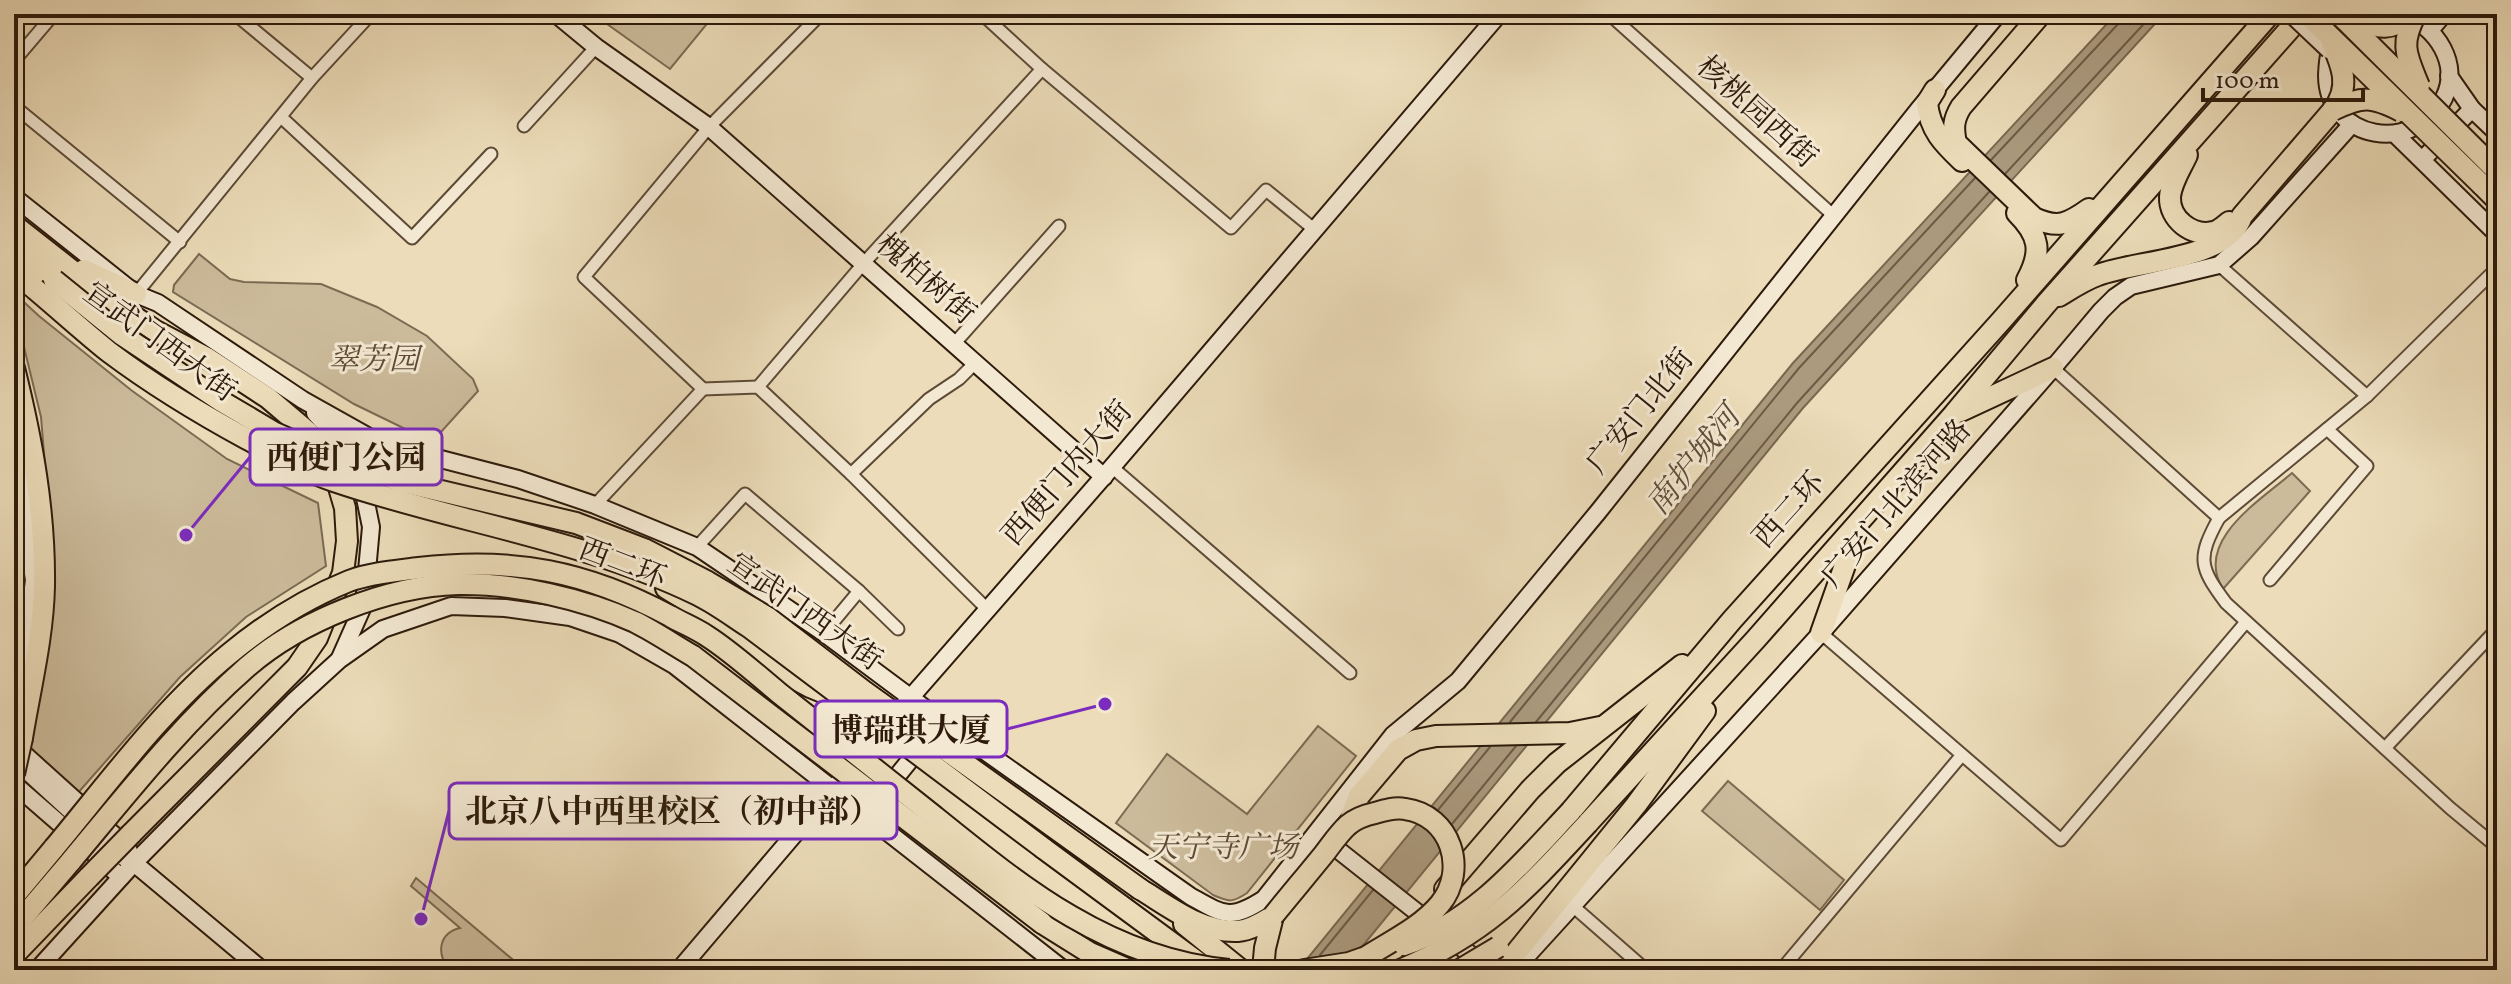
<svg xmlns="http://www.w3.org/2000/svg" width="2511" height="984" viewBox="0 0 2511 984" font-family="Vollkorn,'Noto Serif SC',serif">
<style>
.green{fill:#ccbb9b;stroke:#7c6a53;stroke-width:2}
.water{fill:#ab9a7e;stroke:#796750;stroke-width:2}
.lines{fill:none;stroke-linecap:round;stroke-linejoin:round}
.shore{stroke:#6c5a44;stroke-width:2}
.street-casing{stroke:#5d4a36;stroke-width:15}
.secondary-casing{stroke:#2d1a0b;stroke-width:20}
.highway-casing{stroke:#2d1a0b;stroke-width:24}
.street{stroke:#f3e8d2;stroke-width:11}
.secondary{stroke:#f3e8d2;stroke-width:16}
.highway{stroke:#ecdcb9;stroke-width:20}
.secondary-bridge-casing{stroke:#2d1a0b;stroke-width:20;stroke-linecap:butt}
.highway-bridge-casing{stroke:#2d1a0b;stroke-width:24;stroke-linecap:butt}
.secondary-bridge{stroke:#f3e8d2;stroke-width:16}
.highway-bridge{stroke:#ecdcb9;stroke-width:20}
.labels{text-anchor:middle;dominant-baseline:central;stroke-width:6;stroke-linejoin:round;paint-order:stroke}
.street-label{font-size:30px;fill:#2d1a0b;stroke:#f3e8d2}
.park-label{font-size:30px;font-style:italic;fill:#5d4a36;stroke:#f3e8d2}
.water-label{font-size:32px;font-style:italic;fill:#5f4d39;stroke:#f3e8d2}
.leader{fill:none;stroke:#7b2cbf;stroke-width:3}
.callout-dot{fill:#7b2cbf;stroke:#f3e8d2;stroke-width:3}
.callout{fill:#f3e8d2;stroke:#7b2cbf;stroke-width:3}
.callout-label{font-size:32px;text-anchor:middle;font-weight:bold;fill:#2d1a0b}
</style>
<rect width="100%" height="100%" fill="#ecdcb9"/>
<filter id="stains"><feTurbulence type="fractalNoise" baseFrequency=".0025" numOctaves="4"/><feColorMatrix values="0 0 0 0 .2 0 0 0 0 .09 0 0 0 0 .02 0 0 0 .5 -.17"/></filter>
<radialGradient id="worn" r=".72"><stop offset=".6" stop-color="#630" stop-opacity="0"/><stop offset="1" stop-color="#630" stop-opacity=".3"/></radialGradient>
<g class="green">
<path d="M593 14H715L670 69Z"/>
<path d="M199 254 230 279 244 282 321 284 377 307 427 336 473 379 478 391 432 442 354 404 173 292 174 285Z"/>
<path d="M14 293 39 316 131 390 227 459 318 503 326 566 246 617 180 677 77 794 24 745 55 587 41 417 24 347 14 329Z"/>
<path d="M2292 473 2310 491 2223 589C2193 541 2261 500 2292 473Z"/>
<path d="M1318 726 1356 756 1247 893C1232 903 1229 902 1213 895L1116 823 1167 754 1247 814Z"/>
<path d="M1728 781 1844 880 1820 910 1702 811Z"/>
<path d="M416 878 525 970 449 969C436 953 439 933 460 928L411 886Z"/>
</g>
<path class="water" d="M2116 14H2164L1803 408 1343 970H1298L1793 363Z"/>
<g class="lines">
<g class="shore">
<path d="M1991 160 2119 23 2121 14"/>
<path d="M2005 174 2153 14"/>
<path d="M1510 722 1799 368 1975 178"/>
<path d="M1536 722 1797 403 1989 192"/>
<path d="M1438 810 1490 747"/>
<path d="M1452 824 1516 746"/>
<path d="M1320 955 1373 890"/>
</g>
<defs>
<g id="street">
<path d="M235 14 312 78"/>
<path d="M821 14 709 127 584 277 703 389 758 387 851 474 987 609"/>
<path d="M982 14 1042 69 1231 228 1266 190 1315 230"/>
<path d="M1609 14 1834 216"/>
<path d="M14 61 54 14"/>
<path d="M14 106 180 242"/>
<path d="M281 117 412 238 491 154"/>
<path d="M524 126 596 47"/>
<path d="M2219 265 2367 396"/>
<path d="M136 294 312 78 371 14"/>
<path d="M954 344 1059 226"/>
<path d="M2053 368 2219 518C2197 558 2199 567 2226 603L2450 808 2497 847"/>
<path d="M758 387 863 264 1042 69"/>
<path d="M1112 467 1350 673"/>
<path d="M851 474 929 399 959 379 976 362"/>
<path d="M595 505 703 389"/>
<path d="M2219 518 2367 396 2497 268"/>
<path d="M697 547 745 494 859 591 898 629"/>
<path d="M2270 580 2367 466 2327 429"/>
<path d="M824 633 859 591"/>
<path d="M1821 633 2061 840 2246 622"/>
<path d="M2385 748 2497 629"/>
<path d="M1574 907 1646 970"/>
<path d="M1781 970 1961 756"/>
</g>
<g id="secondary">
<path d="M556 14 596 47 709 127 1104 477"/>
<path d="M2324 14 2344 33"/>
<path d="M2383 14C2366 16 2353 22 2341 36 2328 50 2328 56 2327 75 2327 141 2415 155 2444 98 2461 64 2436 26 2404 15"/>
<path d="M2431 29 2444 14"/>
<path d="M2449 76 2472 109 2497 133"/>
<path d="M2395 134 2497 234"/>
<path d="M2422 160 2472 109"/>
<path d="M14 197 136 294 158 303 303 400 369 437 398 448 518 479 595 505 697 547 824 633 942 721 1190 896C1224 915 1230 921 1264 899L1393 735 1458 681 1598 512 1919 109 1998 14"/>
<path d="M315 413 357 459 371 527 364 604 340 658"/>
<path d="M14 440 34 580 21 686 14 707"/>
<path d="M361 481C371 463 374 448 396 448"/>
<path d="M905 704 1112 467 1499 14"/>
<path d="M14 745 126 846 129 851"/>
<path d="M14 759 118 854 134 863 262 970"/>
<path d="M853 765 890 722"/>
<path d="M14 784 121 877"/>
<path d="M885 791 923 744"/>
<path d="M1323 838 1490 970"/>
<path d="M37 970 134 863 293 702 339 660 383 629 451 606 505 608 570 617 620 634 674 665 1064 970"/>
<path d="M679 970 838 783"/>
<path d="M1514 970 1821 633 2053 368 2101 311 2115 297 2131 286 2219 265 2251 237 2352 124"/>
</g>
<g id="highway">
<path d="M2041 14 1961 107C1953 120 1953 128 1956 143L2034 218C2058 229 2068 224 2089 209"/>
<path d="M1935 90 1927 103C1930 130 1943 143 1962 161"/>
<path d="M2187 155C2181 168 2171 183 2170 197 2169 219 2192 237 2213 232 2219 231 2224 226 2229 222"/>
<path d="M2482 185 2497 200"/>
<path d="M2017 213C2040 236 2042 252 2027 280"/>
<path d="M14 225 108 299 154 330 207 358 268 398 308 432 333 467 345 508 347 541 343 573 317 638 297 667 131 834"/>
<path d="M14 247 54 280"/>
<path d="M84 270 136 294"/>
<path d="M14 272 35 289"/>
<path d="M2059 296C2072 288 2084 280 2098 275 2136 260 2227 261 2242 216L2333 110"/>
<path d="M14 368C32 440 45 511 44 586 43 637 30 689 22 738"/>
<path d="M1961 411 2053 368"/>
<path d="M666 588 692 604 778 670 810 687 837 698"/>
<path d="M1821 633 1857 531"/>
<path d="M1571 811 1732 620 2001 321 2270 14"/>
<path d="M1588 823 1756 639 1954 414 2046 304 2303 14"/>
<path d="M1348 825 1359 796 1398 750 1416 740 1436 736 1570 733 1600 727"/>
<path d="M1043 848 1207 969"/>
<path d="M1140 889C1170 907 1202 933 1238 931 1251 930 1263 922 1273 916"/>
<path d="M1445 889 1530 790 1557 763 1682 665"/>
<path d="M14 896 54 848"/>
<path d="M1042 923 1090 953 1129 970"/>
<path d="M1184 924 1241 970"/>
<path d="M14 928 71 861"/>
<path d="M14 955 89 877"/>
<path d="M1263 970 1265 948 1273 916"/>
<path d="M1304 970 1349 963 1366 957"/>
<path d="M1377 970 1406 934"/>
<path d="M1502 970 1636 805 1705 711"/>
</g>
</defs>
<use href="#street" class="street-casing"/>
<use href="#secondary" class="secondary-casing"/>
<use href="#highway" class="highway-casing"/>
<use href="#street" class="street"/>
<use href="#secondary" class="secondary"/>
<use href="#highway" class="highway"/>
<defs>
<path id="secondary-bridge" d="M2291 14 2329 50"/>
<g id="highway-bridge">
<path d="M2307 14 2482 185"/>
<path d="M2339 14 2497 171"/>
<path d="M2416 14C2399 45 2407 56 2419 86"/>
<path d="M2345 16C2376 26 2385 35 2415 14"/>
<path d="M2332 43C2342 66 2351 87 2333 110"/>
<path d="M2333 110C2363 96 2371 96 2401 111"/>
<path d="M54 280 122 335 221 401 275 433 335 459 403 482 576 523 644 549 708 582 767 617 865 692 1140 889"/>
<path d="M35 289C60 310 84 332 109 352 153 385 199 413 247 439 275 454 304 471 334 481 454 522 583 539 698 595 716 604 732 616 749 627L1043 848"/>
<path d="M14 774 22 738"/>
<path d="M54 848C109 782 162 709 229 654 264 625 307 598 349 581 370 573 396 571 419 568 513 557 586 571 670 616 682 623 695 628 707 636 732 652 756 674 779 693 831 734 882 775 934 816 1023 888 1110 959 1229 970"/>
<path d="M71 861C127 794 181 725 247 667 300 621 387 586 458 584 515 583 584 599 635 622 655 632 674 645 693 656L1042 923"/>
<path d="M89 877 131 834"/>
<path d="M1273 916C1290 895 1307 875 1324 854 1331 845 1339 833 1348 825 1355 819 1366 815 1375 813 1385 810 1395 807 1405 809 1451 815 1468 870 1440 904 1421 927 1391 941 1366 957"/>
<path d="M1404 945C1473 923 1523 862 1571 811"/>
<path d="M1461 969 1498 947"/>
<path d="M1400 970C1487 934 1526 890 1588 823"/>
</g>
</defs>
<use href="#secondary-bridge" class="secondary-bridge-casing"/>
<use href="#highway-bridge" class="highway-bridge-casing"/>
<use href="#secondary-bridge" class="secondary-bridge"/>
<use href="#highway-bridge" class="highway-bridge"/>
</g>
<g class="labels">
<g class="street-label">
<text transform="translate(1756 113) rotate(42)">核桃园西街</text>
<text transform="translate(925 280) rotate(41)">槐柏树街</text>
<text transform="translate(159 343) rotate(36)">宣武门西大街</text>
<text transform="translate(1641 412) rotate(-51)">广安门北街</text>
<text transform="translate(1068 474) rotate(-49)">西便门内大街</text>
<text transform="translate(1897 504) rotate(-49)">广安门北滨河路</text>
<text transform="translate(1790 511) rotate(-48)">西二环</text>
<text transform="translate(622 565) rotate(21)">西二环</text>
<text transform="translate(804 613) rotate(35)">宣武门西大街</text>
</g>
<g class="park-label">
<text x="374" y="361">翠芳园</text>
<text x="1223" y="849">天宁寺广场</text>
</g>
<g class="water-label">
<text transform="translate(1695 462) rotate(-51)">南护城河</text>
</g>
</g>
<path class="leader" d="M186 535L250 457M1105 704L1007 729M421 919L449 811"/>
<g class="callout-dot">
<circle cx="186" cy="535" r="8"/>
<circle cx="1105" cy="704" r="8"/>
<circle cx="421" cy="919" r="8"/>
</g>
<g class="callout">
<rect x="250" y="429" width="192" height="56" rx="8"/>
<rect x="815" y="701" width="192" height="56" rx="8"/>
<rect x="449" y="783" width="448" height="56" rx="8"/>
</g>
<g class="callout-label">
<text x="346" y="468">西便门公园</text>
<text x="911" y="741">博瑞琪大厦</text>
<text x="673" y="822">北京八中西里校区（初中部）</text>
</g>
<rect width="2511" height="984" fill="none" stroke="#ecdcb9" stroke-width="48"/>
<rect x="16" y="16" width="2479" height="952" fill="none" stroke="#2d1a0b" stroke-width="4"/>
<rect x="24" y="24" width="2463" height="936" fill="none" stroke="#2d1a0b" stroke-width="2"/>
<path d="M2203 88v12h160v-12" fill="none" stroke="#2d1a0b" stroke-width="4"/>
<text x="2215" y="88" font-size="24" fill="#2d1a0b" stroke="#f3e8d2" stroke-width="6" paint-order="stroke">100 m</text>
<rect width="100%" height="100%" filter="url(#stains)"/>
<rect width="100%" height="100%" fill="url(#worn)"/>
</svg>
